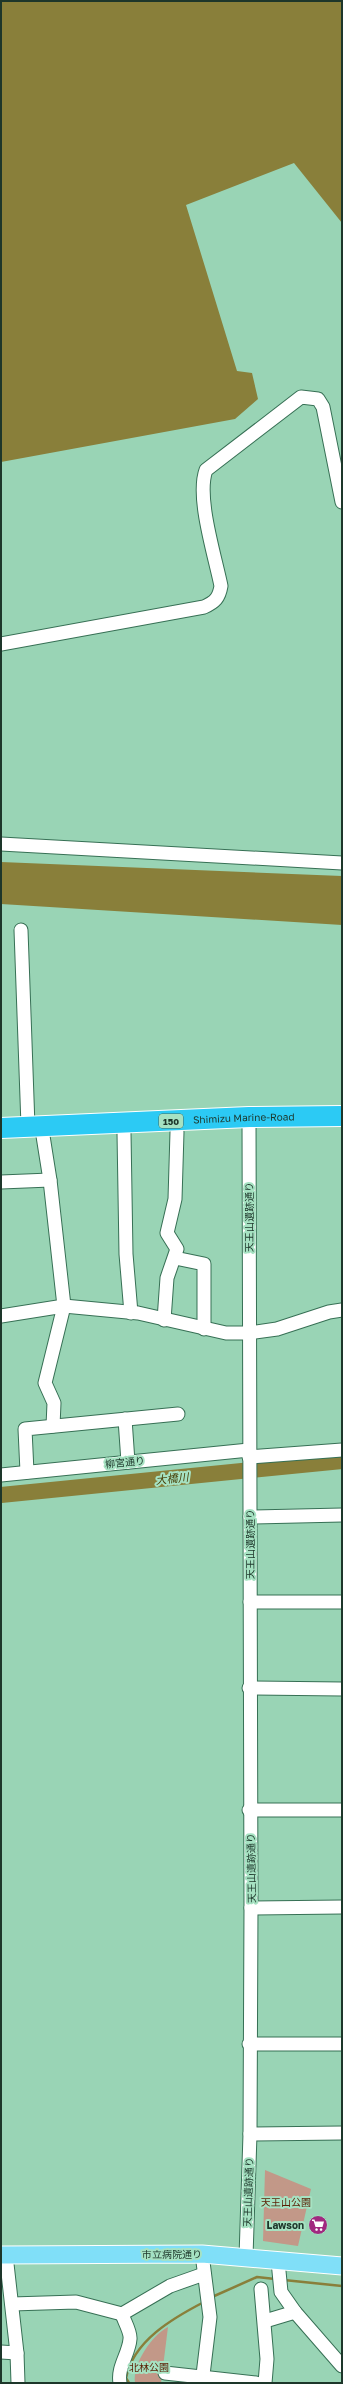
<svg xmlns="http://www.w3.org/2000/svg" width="343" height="2384" viewBox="0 0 343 2384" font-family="'Golos Text','Noto Sans JP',sans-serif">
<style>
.green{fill:#c29888}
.water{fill:#897f3a}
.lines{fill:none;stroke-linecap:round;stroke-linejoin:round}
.stream{stroke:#897f3a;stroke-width:2.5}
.river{stroke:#897f3a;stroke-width:16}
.minor-casing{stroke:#377055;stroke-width:15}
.major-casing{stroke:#fff;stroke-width:19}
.highway-casing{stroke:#fff;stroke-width:22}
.minor{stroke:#fff;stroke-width:13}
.major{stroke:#80dff8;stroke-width:17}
.highway{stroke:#2ccaf4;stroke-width:20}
.labels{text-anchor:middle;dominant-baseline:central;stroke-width:4;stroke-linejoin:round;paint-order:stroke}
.shield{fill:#a6e2c2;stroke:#466a58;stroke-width:1}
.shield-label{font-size:9px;font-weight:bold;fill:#1d362a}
.street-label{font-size:10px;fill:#1d362a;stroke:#a6e2c2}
.park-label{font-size:10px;fill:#5b1e03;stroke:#a6e2c2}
.poi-label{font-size:10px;font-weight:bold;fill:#1d362a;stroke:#a6e2c2;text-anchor:end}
.water-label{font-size:11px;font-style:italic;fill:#484008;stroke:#a6e2c2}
</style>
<rect width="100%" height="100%" fill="#99d4b5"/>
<g class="green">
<path d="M265 2170 311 2189 298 2246 263 2241Z"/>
<path d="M168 2327 161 2383H135C132 2364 152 2335 168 2327Z"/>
</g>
<g class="water">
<path d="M1 1H342V223L294 163 186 205 237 371 252 373 258 399 235 419 1 462Z"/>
<path d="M1 862 342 876V925L1 904Z"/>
</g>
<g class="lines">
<g class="stream">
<path d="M284 2280 342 2286"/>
<path d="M212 2297 257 2277 275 2279"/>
<path d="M129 2383 126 2378C133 2341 173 2318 204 2302"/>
</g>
<path class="river" d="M1 1495 342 1461"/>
<defs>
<g id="minor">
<path d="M1 644 204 607C215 602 219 598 221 586 215 556 196 497 206 470L301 397 318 399 323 407 342 502"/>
<path d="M1 844 342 863"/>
<path d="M21 930 28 1126"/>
<path d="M124 1133 126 1254 131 1313"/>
<path d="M43 1136 50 1180 64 1306 45 1383 54 1403 53 1426"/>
<path d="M1 1182 50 1180"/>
<path d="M175 1258 204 1264V1329"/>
<path d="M1 1316 64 1306 138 1313 226 1333H249L277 1329 329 1312 342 1310"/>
<path d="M164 1320 167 1278 177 1249 167 1233 175 1199 177 1132"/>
<path d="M125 1419 128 1462"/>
<path d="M249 1457 342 1450"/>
<path d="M27 1472 25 1429 178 1414"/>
<path d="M1 1475 249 1450"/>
<path d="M250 1517 342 1515"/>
<path d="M250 1602H342"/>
<path d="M249 1688 342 1689"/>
<path d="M249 1810H342"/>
<path d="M251 1908 342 1907"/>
<path d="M249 2044H342"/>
<path d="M250 2134 342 2133"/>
<path d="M202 2254 210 2317 202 2383"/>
<path d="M6 2255 17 2353 18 2383"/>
<path d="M246 2257 250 2134 251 1908 249 1117"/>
<path d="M278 2261 281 2292 295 2312 342 2366"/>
<path d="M261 2289 267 2359 265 2383"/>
<path d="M12 2304 76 2302 122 2314 170 2286 204 2274"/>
<path d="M265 2321 295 2312"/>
<path d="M1 2352 17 2353"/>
<path d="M165 2373 256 2383"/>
<path d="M120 2383C117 2367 129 2354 130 2339 131 2332 124 2321 122 2314"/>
</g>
<path id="major" d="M1 2255 202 2254 342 2266"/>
<g id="highway">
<path id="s1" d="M1 1128 249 1117 342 1116"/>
</g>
</defs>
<use href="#minor" class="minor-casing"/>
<use href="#major" class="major-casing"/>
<use href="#highway" class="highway-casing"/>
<use href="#minor" class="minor"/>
<use href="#major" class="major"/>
<use href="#highway" class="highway"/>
</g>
<defs>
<symbol id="supermarket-disc" viewBox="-11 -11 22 22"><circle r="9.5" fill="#a12980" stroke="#a6e2c2"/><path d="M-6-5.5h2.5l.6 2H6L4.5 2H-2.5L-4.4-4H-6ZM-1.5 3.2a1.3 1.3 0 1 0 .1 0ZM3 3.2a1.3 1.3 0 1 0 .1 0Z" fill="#fff"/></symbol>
</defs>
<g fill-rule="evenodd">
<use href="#supermarket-disc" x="307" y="2214" width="22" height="22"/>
</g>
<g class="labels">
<rect class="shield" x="159" y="1114" width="24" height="14" rx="3"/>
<g class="shield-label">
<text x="171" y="1121">150</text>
</g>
<g class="street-label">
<text stroke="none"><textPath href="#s1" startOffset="243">Shimizu Marine-Road</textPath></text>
<text transform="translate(249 1217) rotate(-90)">天王山遺跡通り</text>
<text transform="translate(125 1462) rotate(-6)">柳宮通り</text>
<text transform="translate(250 1544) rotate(-90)">天王山遺跡通り</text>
<text transform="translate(251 1868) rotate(-91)">天王山遺跡通り</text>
<text transform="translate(248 2192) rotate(-88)">天王山遺跡通り</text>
<text x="172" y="2254">市立病院通り</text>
</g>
<g class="park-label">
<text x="286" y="2202">天王山公園</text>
<text x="149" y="2367">北林公園</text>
</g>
<g class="poi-label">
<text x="304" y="2225">Lawson</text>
</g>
<g class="water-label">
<text transform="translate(172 1478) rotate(-6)">大橋川</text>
</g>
</g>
<rect width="343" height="2384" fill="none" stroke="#1d362a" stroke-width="4"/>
</svg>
